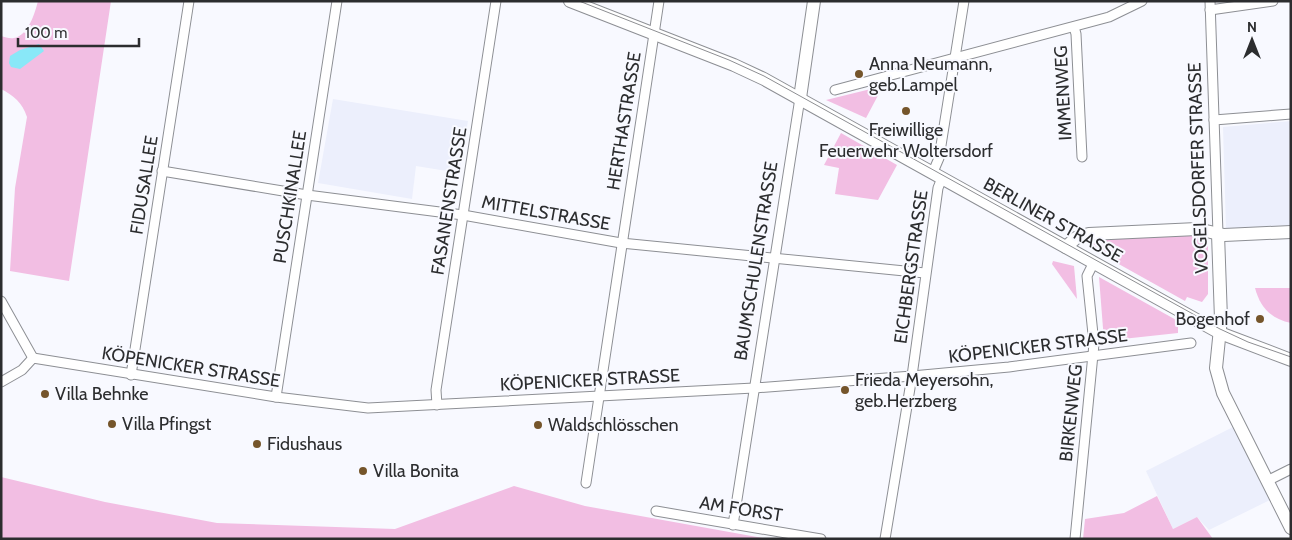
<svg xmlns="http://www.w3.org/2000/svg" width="1292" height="540" viewBox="0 0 1292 540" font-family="Cabin,sans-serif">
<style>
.built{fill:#eceffc}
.green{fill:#f2bee3}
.water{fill:#89e8f8}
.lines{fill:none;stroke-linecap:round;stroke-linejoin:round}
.street-casing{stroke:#8d8f94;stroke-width:11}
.secondary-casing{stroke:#8d8f94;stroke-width:14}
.street{stroke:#fff;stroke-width:9}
.secondary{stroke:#fff;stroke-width:12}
.tram{stroke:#8d8e92;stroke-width:1}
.poi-dot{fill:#75552b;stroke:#f8f9ff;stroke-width:2}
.labels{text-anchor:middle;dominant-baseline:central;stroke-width:4;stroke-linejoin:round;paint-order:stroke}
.poi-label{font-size:18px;fill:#2c2d2f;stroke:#f8f9ff;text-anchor:start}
.street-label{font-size:18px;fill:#2c2d2f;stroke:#f8f9ff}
</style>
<rect width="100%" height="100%" fill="#f8f9ff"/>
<g class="built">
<path d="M333 99 468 121 459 173 416 166 412 199 318 183Z"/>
<path d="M1291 121V225L1226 230 1223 127Z"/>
<path d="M1233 427 1270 500 1209 530 1197 517 1173 529 1146 471Z"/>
</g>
<g class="green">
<path d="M38 1H111L69 281 10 271 15 188 27 117C22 102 14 96 1 89V36C5 37 10 39 14 38 28 36 35 13 38 1Z"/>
<path d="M883 86 866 118 826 100Z"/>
<path d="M841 133 897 165 878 200 835 194 839 168 824 165Z"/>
<path d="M1199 233 1208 242V294L1202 302 1187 297 1185 301 1090 248 1096 238Z"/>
<path d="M1053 261 1074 266 1077 299 1052 264Z"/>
<path d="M1099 277 1178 321V333L1104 341Z"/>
<path d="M1255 288H1291V323C1271 319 1260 307 1255 288Z"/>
<path d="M1 477 105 502 217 523 395 529 514 486 585 506 768 539H1Z"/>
<path d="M1157 496 1173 529 1197 517 1213 539H1083L1085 519 1124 513Z"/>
</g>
<path class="water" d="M39 44 44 51 20 69 11 67 9 63 10 56 20 50Z"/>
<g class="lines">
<defs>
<g id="street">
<path d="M1210 1 1218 234"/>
<path d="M1210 10 1273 1"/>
<path d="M1074 27 1076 34 1082 157"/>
<path d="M835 90 1109 17 1142 1"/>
<path d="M1214 120 1291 114"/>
<path d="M162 171 307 195 463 215 621 243 925 273"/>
<path d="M933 172 939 158 964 1"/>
<path d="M1 301 33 358"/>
<path d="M131 375 189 1"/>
<path d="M1 382 22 370 33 358 276 397 368 408 754 388 912 376 1009 367 1191 343"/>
<path d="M276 397 337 1"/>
<path d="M437 405 436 390 496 1"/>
<path d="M1267 481 1291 469"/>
<path d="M586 483 659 1"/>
<path d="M656 511 821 539"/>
<path d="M733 525 800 98"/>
<path d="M885 539 912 376 938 188 942 178"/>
<path d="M1075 539 1094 344 1087 276 1094 262"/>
</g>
<g id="secondary">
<path d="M570 1 734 65 764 79 1220 333 1291 360"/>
<path d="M800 98 814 1"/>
<path d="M1218 234 1221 319 1216 368 1223 393 1291 528"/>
<path d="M1066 247 1076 238 1089 234 1197 229 1224 235 1291 232"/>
</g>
</defs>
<use href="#street" class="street-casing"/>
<use href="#secondary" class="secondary-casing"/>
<use href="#street" class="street"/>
<use href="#secondary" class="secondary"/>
<path class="tram" d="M579 1 729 60 764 76 1220 329 1248 342 1291 357"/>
</g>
<g class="poi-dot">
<circle cx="859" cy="74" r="5"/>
<circle cx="906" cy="111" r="5"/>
<circle cx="1260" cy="319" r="5"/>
<circle cx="845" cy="390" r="5"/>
<circle cx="45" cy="394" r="5"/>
<circle cx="112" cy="424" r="5"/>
<circle cx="538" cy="425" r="5"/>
<circle cx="257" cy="444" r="5"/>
<circle cx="363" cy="471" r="5"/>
</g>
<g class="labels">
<g class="poi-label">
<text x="869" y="64">Anna Neumann,<tspan x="869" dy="21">geb.Lampel</tspan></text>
<text x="906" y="130" text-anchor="middle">Freiwillige<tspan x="906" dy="21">Feuerwehr Woltersdorf</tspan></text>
<text x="1250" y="319" text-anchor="end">Bogenhof</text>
<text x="855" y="380">Frieda Meyersohn,<tspan x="855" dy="21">geb.Herzberg</tspan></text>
<text x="55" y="394">Villa Behnke</text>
<text x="122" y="424">Villa Pfingst</text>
<text x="548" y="425">Waldschlösschen</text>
<text x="267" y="444">Fidushaus</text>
<text x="373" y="471">Villa Bonita</text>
</g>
<g class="street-label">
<text transform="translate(1063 93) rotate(-93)">IMMENWEG</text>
<text transform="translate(624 121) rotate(-81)">HERTHASTRASSE</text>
<text transform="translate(1198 168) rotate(-92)">VOGELSDORFER STRASSE</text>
<text transform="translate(144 185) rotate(-81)">FIDUSALLEE</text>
<text transform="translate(290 197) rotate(-81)">PUSCHKINALLEE</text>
<text transform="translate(449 201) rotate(-81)">FASANENSTRASSE</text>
<text transform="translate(546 213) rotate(10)">MITTELSTRASSE</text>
<text transform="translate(1053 220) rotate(29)">BERLINER STRASSE</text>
<text transform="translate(756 261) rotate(-81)">BAUMSCHULENSTRASSE</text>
<text transform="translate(911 267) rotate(-82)">EICHBERGSTRASSE</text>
<text transform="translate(1038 346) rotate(-7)">KÖPENICKER STRASSE</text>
<text transform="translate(191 367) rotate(9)">KÖPENICKER STRASSE</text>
<text transform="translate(590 380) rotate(-3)">KÖPENICKER STRASSE</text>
<text transform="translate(1071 413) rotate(-84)">BIRKENWEG</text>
<text transform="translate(741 509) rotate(9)">AM FORST</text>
</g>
</g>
<rect width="1292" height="540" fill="none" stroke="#2c2d2f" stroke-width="5"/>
<g transform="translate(1252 40)" stroke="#f8f9ff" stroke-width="4" paint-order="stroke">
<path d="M0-4L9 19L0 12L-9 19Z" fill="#2c2d2f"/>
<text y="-8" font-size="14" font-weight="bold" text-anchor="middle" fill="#2c2d2f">N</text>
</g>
<path d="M18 38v8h121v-8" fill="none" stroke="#2c2d2f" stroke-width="2.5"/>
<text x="25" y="38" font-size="15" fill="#2c2d2f" stroke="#f8f9ff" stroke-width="4" paint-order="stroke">100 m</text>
</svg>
